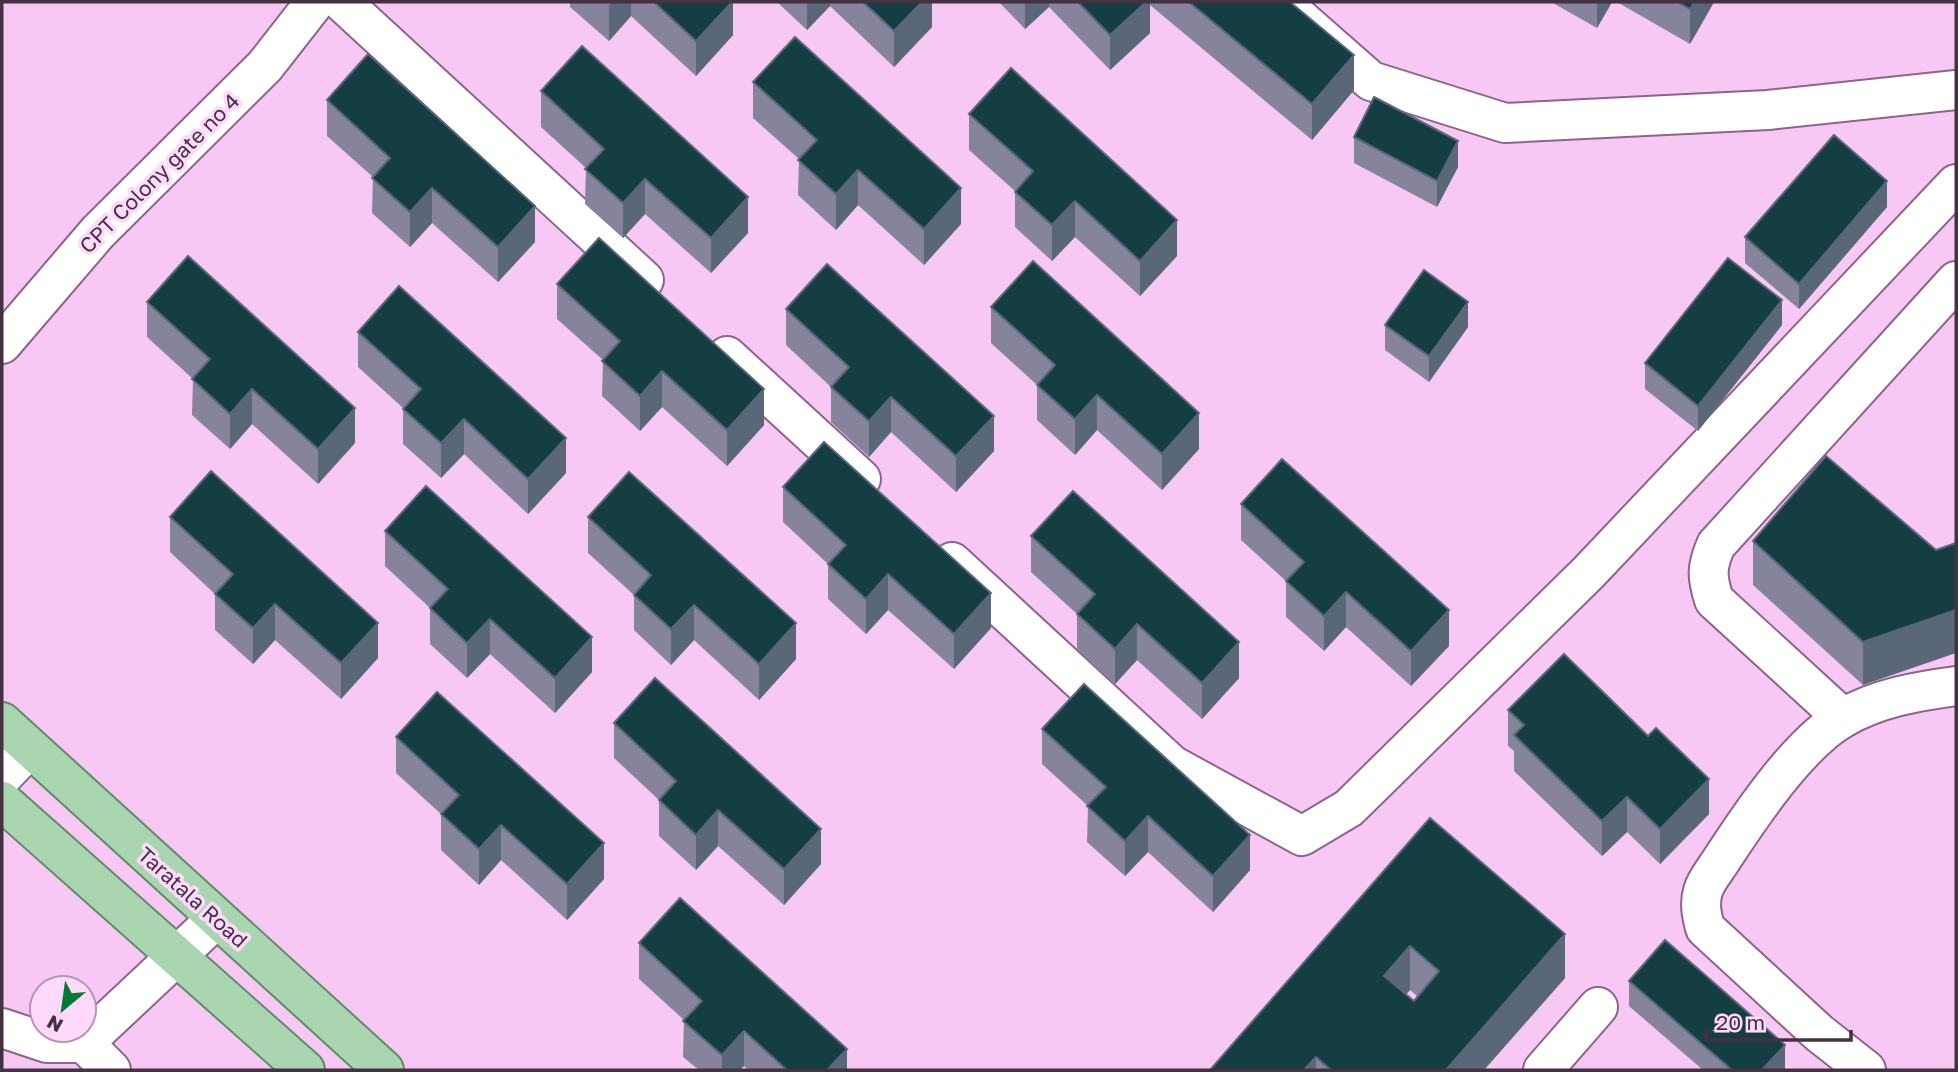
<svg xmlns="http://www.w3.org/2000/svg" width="1958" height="1072" viewBox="0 0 1958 1072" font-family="'Golos Text',sans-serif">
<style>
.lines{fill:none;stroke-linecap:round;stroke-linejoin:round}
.minor-casing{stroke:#8e648b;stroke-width:42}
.major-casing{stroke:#608b68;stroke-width:42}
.minor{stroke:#fff;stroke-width:38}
.major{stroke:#a9d6b0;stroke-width:38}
.wall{fill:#86839c;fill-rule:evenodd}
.shaded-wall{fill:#596779}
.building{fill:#153e44;stroke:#596779;stroke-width:2;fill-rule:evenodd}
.labels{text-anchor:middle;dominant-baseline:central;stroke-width:7;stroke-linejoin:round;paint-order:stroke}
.street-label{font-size:21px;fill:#443142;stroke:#ffd9fc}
</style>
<rect width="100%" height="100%" fill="#f7c8f4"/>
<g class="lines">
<defs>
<g id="minor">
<path d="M342 2 644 280"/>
<path d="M1281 2 1371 81 1505 123 1768 110 1956 90"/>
<path d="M2 344 98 232 265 66 315 2"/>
<path d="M727 356 861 479"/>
<path d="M952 562 1172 765 1302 836 1349 808 1589 572 1956 184"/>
<path d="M1843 718 1714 600C1707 577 1706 568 1716 545L1956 281"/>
<path d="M2 777 30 748"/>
<path d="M2 1028 47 1043H84L111 1070"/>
<path d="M84 1043 216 919"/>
<path d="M1543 1070 1598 1007"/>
<path d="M1866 1070 1819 1033 1705 928C1702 916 1699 904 1703 891 1706 880 1716 869 1722 859 1750 816 1799 743 1843 718 1877 698 1918 691 1956 686"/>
</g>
<g id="major">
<path d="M2 722 384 1070"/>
<path d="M2 801 305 1070"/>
</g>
</defs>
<use href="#minor" class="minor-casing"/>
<use href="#major" class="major-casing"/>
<use href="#minor" class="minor"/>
<use href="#major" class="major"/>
</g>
<g class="wall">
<path d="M570 2H733V35L696 76 631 16 609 41 570 7Z"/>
<path d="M777 2H932V27L894 67 830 6 807 30Z"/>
<path d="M999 2H1290L1354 90 1312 140 1150 5V33L1110 70 1049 7 1025 29Z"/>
<path d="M1553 2H1612L1597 28 1553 3Z"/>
<path d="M1617 2H1714L1690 44Z"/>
<path d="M753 82 961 224 924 265 858 205 836 230 798 195 799 159 753 118Z"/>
<path d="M541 91 748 233 711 273 645 214 623 238 585 204 586 168 541 127Z"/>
<path d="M327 100 535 242 498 282 432 223 410 247 372 213 373 177 327 136Z"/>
<path d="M969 114 1177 256 1140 296 1075 237 1052 261 1015 227V191L969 150Z"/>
<path d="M1354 137 1458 167 1437 207 1354 163Z"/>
<path d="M1887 207 1799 309 1745 263V237Z"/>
<path d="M557 284 764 425 727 466 662 407 640 431 602 396 603 360 557 319Z"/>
<path d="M147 302 355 443 318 484 252 424 230 449 192 415 193 379 147 337Z"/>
<path d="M991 307 1199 449 1162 490 1097 430 1075 455 1037 420V385L991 343Z"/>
<path d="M786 309 994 451 956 492 891 432 869 457 831 422V387L786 345Z"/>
<path d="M1385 325 1468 327 1429 382 1385 350Z"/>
<path d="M1782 325 1698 431 1645 389V363Z"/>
<path d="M358 332 566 473 528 514 464 454 441 478 403 444V408L358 367Z"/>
<path d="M783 487 991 628 954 669 888 610 866 634 828 599V564L783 522Z"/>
<path d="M1241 504 1449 646 1411 686 1346 627 1324 651 1286 617V581L1241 540Z"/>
<path d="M170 517 378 658 341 699 275 640 253 664 215 630V594L170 552Z"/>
<path d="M588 517 796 659 759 700 694 640 671 665 634 630V595L588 553Z"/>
<path d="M385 531 592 672 555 713 490 654 467 678 430 644V608L385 566Z"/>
<path d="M1031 536 1239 678 1202 719 1137 660 1115 684 1077 649V614L1031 572Z"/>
<path d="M1753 541 1936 550 1863 685 1753 585Z"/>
<path d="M1508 710 1709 814 1660 864 1627 832 1602 856 1514 771V751L1508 746Z"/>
<path d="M614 723 821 864 784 905 718 846 696 870 659 836V800L614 758Z"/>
<path d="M1042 729 1250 870 1213 912 1148 852 1125 876 1087 842 1088 806 1042 764Z"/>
<path d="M396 737 604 879 567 920 501 860 479 885 441 850V814L396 773Z"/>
<path d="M1430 818 1565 978 1484 1070H1210ZM1410 990 1417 996 1414 1001 1406 994Z"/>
<path d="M639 943 847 1070H748L744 1066 740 1070H699L683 1057 684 1020 639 979Z"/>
<path d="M1629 981 1785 1070H1703L1629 1006Z"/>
</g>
<g class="shaded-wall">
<path d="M612 2H631V16L609 41V5Z"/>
<path d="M732 2H733V35L696 76V41Z"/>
<path d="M807 2H830V6L807 30Z"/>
<path d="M922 2H932V27L894 67V31Z"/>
<path d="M1025 2H1049V7L1025 29Z"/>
<path d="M1146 2H1150V33L1110 70V35Z"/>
<path d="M1597 2H1612L1597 28Z"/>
<path d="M1694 2H1714L1690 44V9Z"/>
<path d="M1354 55V90L1312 140V104Z"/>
<path d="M1458 141V167L1437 207V181Z"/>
<path d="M858 170V205L836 230V194Z"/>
<path d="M645 179V214L623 238V203Z"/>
<path d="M1887 181V207L1799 309V284Z"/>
<path d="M432 188V223L410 247V212Z"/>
<path d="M961 188V224L924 265V229Z"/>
<path d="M748 197V233L711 273V238Z"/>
<path d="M1075 201V237L1052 261V225Z"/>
<path d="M535 206V242L498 282V247Z"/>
<path d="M1177 220V256L1140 296V261Z"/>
<path d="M1782 300V325L1698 431V406Z"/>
<path d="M1468 302V327L1429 382V356Z"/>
<path d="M662 371V407L640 431V396Z"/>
<path d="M252 389V424L230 449V414Z"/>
<path d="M764 389V425L727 466V430Z"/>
<path d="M1097 395V430L1075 455V419Z"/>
<path d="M891 397V432L869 457V421Z"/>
<path d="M355 408V443L318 484V449Z"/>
<path d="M1199 413V449L1162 490V454Z"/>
<path d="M994 416V451L956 492V456Z"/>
<path d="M464 419V454L441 478V443Z"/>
<path d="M566 438V473L528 514V479Z"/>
<path d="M888 574V610L866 634V599Z"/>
<path d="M1346 592V627L1324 651V616Z"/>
<path d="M991 593V628L954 669V634Z"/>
<path d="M275 604V640L253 664V628Z"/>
<path d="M694 605V640L671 665V629Z"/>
<path d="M1449 610V646L1411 686V651Z"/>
<path d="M1956 610V653L1863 685V642Z"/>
<path d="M490 619V654L467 678V643Z"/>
<path d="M378 623V658L341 699V663Z"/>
<path d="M796 623V659L759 700V664Z"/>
<path d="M1137 624V660L1115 684V649Z"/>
<path d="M592 637V672L555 713V678Z"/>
<path d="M1239 642V678L1202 719V683Z"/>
<path d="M1709 779V814L1660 864V829Z"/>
<path d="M1627 797V832L1602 856V821Z"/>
<path d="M718 810V846L696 870V835Z"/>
<path d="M1148 816V852L1125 876V841Z"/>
<path d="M501 825V860L479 885V849Z"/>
<path d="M821 829V864L784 905V869Z"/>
<path d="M1250 835V870L1213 912V876Z"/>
<path d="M604 843V879L567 920V884Z"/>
<path d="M1565 934V978L1484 1070H1446Z"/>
<path d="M1410 946V990L1384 1019V976Z"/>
<path d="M744 1031V1066L740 1070H722V1055Z"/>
<path d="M1785 1045V1070H1762Z"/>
<path d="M847 1049V1070H827Z"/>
<path d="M1316 1057V1070H1304Z"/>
</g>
<g class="building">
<path d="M654 2H732L696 41Z"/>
<path d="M863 2H922L894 31Z"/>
<path d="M1078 2H1146L1110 35Z"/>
<path d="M1189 2H1290L1354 55 1312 104Z"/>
<path d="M1678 2H1694L1690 9Z"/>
<path d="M795 37 961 188 924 229 858 170 836 194 798 160 817 140 753 82Z"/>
<path d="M582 46 748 197 711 238 645 179 623 203 585 169 604 149 541 91Z"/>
<path d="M368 54 535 206 498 247 432 188 410 212 372 178 390 158 327 100Z"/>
<path d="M1011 68 1177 220 1140 261 1075 201 1052 225 1015 192 1033 171 969 114Z"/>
<path d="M1374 97 1458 141 1437 181 1354 137Z"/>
<path d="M1834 135 1887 181 1799 284 1745 237Z"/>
<path d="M599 238 764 389 727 430 662 371 640 396 602 361 620 341 557 284Z"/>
<path d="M188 256 355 408 318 449 252 389 230 414 192 379 210 359 147 302Z"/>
<path d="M1728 258 1782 300 1698 406 1645 363Z"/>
<path d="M1033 261 1199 413 1162 454 1097 395 1075 419 1037 385 1055 365 991 307Z"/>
<path d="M827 264 994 416 956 456 891 397 869 421 831 387 849 367 786 309Z"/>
<path d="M1424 270 1468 302 1429 356 1385 325Z"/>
<path d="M399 286 566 438 528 479 464 419 441 443 403 409 421 389 358 332Z"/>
<path d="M824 442 991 593 954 634 888 574 866 599 828 564 846 545 783 487Z"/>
<path d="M1826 456 1936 550 1956 543V610L1863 642 1753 541Z"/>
<path d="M1282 459 1449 610 1411 651 1346 592 1324 616 1286 581 1304 562 1241 504Z"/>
<path d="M211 471 378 623 341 663 275 604 253 628 215 594 233 574 170 517Z"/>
<path d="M629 472 796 623 759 664 694 605 671 629 634 595 651 575 588 517Z"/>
<path d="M426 486 592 637 555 678 490 619 467 643 430 608 448 589 385 531Z"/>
<path d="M1073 491 1239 642 1202 683 1137 624 1115 649 1077 614 1095 594 1031 536Z"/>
<path d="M1564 654 1648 736 1656 728 1709 779 1660 829 1627 797 1602 821 1514 735 1524 725 1508 710Z"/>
<path d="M655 678 821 829 784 869 718 810 696 835 659 800 676 781 614 723Z"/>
<path d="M1084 684 1250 835 1213 876 1148 816 1125 841 1087 806 1106 787 1042 729Z"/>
<path d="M437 692 604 843 567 884 501 825 479 849 441 814 459 795 396 737Z"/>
<path d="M1430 818 1565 934 1446 1070H1331L1316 1057 1304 1070H1210ZM1410 946 1439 971 1414 1001 1384 976Z"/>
<path d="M680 898 847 1049 827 1070H787L744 1031 722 1055 683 1021 702 1001 639 943Z"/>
<path d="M1665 940 1785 1045 1762 1070H1732L1629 981Z"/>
</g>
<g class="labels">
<g class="street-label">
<text transform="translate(159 173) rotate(-45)">CPT Colony gate no 4</text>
<text transform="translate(193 897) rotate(42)">Taratala Road</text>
</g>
</g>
<rect width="1958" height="1072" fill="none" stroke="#443142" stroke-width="7"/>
<g transform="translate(63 1009) rotate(209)"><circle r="33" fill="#ffd9fc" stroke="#b496b2" stroke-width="2"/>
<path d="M0-5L12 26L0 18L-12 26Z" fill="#027b32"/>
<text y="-10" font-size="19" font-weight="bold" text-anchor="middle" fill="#443142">N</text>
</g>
<path d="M1706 1030v10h145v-10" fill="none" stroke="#443142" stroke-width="3.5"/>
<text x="1716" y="1030" font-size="21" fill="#443142" stroke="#ffd9fc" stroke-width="5" paint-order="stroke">20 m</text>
</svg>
